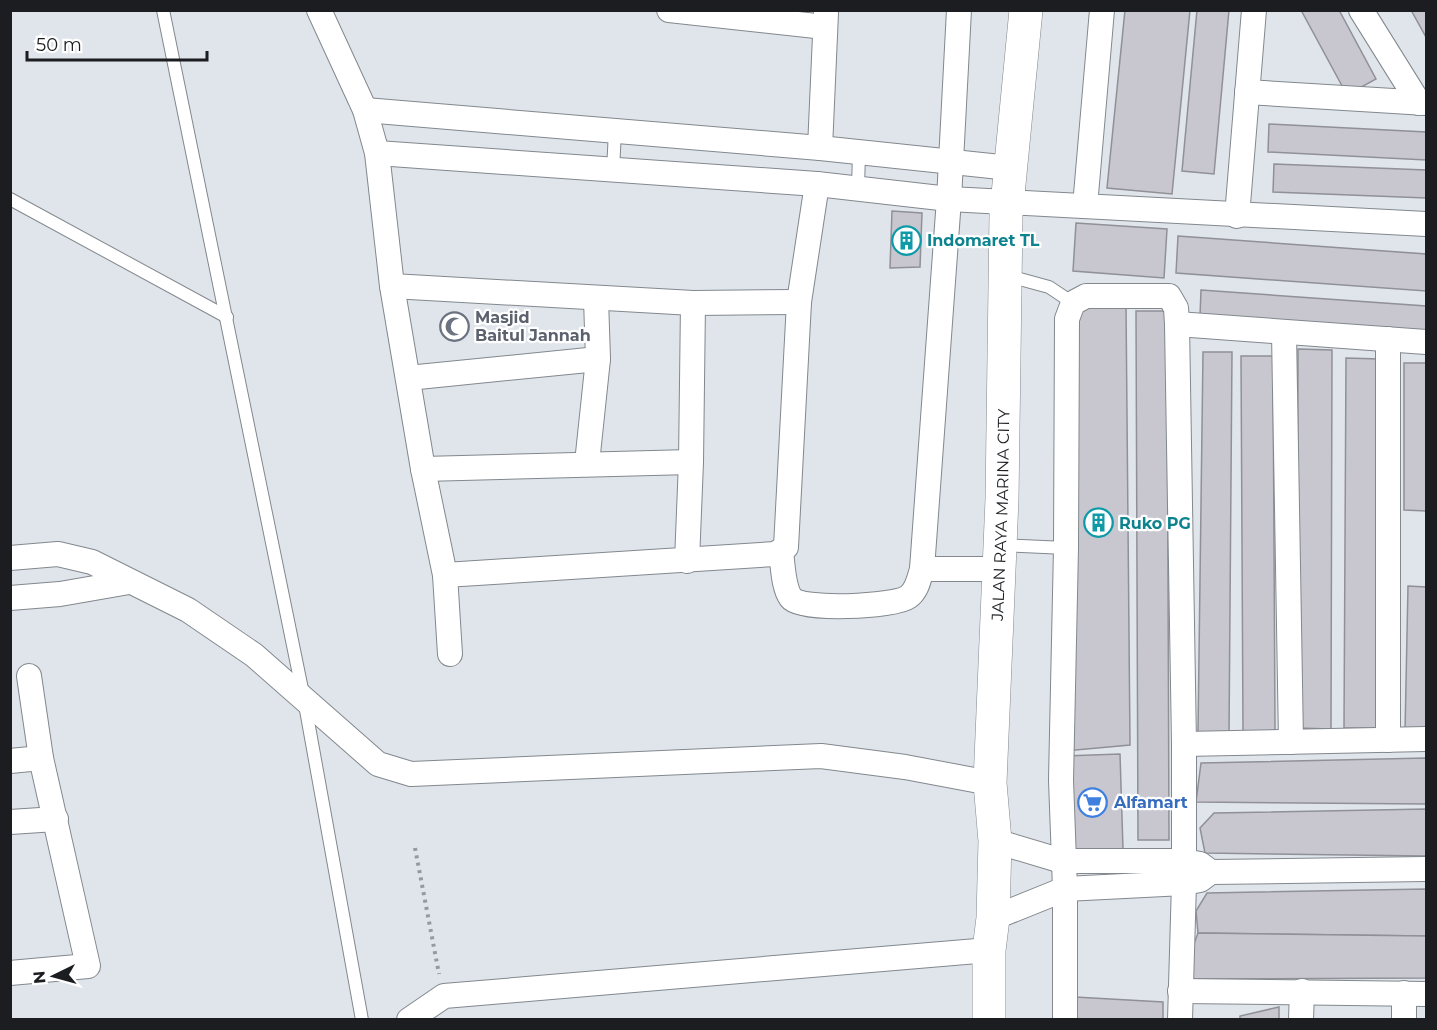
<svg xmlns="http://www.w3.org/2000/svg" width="1437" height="1030" viewBox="0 0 1437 1030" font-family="Montserrat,sans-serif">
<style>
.building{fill:#c8c7cf;stroke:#909097;stroke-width:1.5}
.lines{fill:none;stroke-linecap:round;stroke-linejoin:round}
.service-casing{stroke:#82888d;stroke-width:14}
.minor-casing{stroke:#82888d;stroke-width:26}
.secondary-casing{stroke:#82888d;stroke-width:34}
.path{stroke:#969a9f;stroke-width:4;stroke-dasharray:3 4.5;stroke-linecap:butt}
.service{stroke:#fff;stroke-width:12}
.minor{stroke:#fff;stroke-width:24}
.secondary{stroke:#fff;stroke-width:33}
.labels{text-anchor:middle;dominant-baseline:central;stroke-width:4.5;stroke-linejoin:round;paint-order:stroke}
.culture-label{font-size:16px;font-weight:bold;fill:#0d838f;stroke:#fff;text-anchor:start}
.worship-label{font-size:16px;font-weight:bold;fill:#5b616d;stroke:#fff;text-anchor:start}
.street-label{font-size:16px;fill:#1b1d20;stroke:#fff}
.shop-label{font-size:16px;font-weight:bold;fill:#366cbe;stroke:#fff;text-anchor:start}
</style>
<rect width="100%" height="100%" fill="#dfe5eb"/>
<g class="building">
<path d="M1125 10H1190L1172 194 1107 188Z"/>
<path d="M1197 10H1229L1214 174 1182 171Z"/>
<path d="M1301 10H1339L1376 79 1347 95Z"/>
<path d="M1411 10H1426V37Z"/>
<path d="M1269 124 1426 132V160L1268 152Z"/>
<path d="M1274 164 1426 170V198L1273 192Z"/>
<path d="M892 211 922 213 920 267 890 268Z"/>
<path d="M1076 223 1167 229 1164 278 1073 271Z"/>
<path d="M1178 236 1426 254V291L1176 273Z"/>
<path d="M1201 290 1426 306V332L1200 316Z"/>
<path d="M1073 303 1126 305 1130 745 1065 751Z"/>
<path d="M1136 311H1167L1169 840H1138Z"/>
<path d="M1298 349 1332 350 1331 729 1297 728Z"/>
<path d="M1203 352H1232L1229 734 1198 733Z"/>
<path d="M1241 356H1273L1275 731H1243Z"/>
<path d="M1346 358 1379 359 1376 728H1344Z"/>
<path d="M1404 363H1426V511L1404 510Z"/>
<path d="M1408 586 1426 587V733L1405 732Z"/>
<path d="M1120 754 1123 849 1067 851 1064 756Z"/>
<path d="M1426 758V804L1196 802 1201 763Z"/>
<path d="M1426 809V856L1205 853 1200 828 1214 813Z"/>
<path d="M1426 889V936L1198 933 1196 911 1207 893Z"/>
<path d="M1198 933 1426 936V978L1181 979Z"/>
<path d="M1075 997 1163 1002V1020H1075Z"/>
<path d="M1279 1007V1020H1240V1016Z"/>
</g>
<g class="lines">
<defs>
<g id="service">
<path d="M163 10 304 699 362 1020"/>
<path d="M613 170 615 131"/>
<path d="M858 188 859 153"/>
<path d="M10 199 227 317"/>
<path d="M1005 275 1049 287 1073 303"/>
<path d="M1002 545 1066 548"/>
</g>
<g id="minor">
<path d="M319 10 365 110 377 153 392 286 423 469 445 575 450 654"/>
<path d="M669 10 825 27"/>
<path d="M1361 10 1419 103"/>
<path d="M1247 92 1426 103"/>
<path d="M365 110 820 148 1010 168"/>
<path d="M820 148 826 13"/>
<path d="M377 153 817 184 949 199 1426 224"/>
<path d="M1085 206 1102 10"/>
<path d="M1237 216 1254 10"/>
<path d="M392 286 693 303 799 302"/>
<path d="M1177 324 1426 342"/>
<path d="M1284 332 1291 742"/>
<path d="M1388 339V740"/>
<path d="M408 378 598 359"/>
<path d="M587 463 598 359 596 299"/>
<path d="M423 469 691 462"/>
<path d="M781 552C783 565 783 587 791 598 800 611 894 607 908 597 917 591 919 579 922 569L949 199 959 10"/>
<path d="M10 558 58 554 92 562 188 610 254 655 378 764 411 774 821 756 905 767 990 783"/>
<path d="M687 561 691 462 693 303"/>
<path d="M922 569H1000"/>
<path d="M445 575 775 554 786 547 799 302 817 184"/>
<path d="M10 598 60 594 129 582"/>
<path d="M1184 744 1426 739"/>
<path d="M10 761 41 758"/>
<path d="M10 822 56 819"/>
<path d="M1211 872 1426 869"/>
<path d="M993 918 1065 889 1184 883 1200 880 1211 872 1200 864 1184 861H1062L995 841"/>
<path d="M10 973 88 966 41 758 29 676"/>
<path d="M1180 991 1426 994"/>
<path d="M1404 993V1020"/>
<path d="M409 1020 444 996 989 950"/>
<path d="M1065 1020V889L1061 780 1066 548 1067 319 1073 303 1086 296H1169L1176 308 1177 324 1184 744V883L1180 1020"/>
<path d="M1301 1020 1302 991"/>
</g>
<g id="secondary">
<path id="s1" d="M989 1020V950L993 918 995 841 990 783 1002 499 1006 215 1026 10"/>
</g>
</defs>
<use href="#service" class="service-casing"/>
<use href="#minor" class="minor-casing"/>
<use href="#secondary" class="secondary-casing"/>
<path class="path" d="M415 848 439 974"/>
<use href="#service" class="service"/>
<use href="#minor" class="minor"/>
<use href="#secondary" class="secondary"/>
</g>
<defs>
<symbol id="building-ring" viewBox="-11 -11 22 22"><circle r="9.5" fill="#fff" stroke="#0f9aa8" stroke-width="1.5"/><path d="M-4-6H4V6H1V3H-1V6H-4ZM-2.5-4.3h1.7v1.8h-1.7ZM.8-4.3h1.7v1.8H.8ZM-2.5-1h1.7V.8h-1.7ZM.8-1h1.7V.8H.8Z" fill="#0f9aa8"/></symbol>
<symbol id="mosque-ring" viewBox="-11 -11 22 22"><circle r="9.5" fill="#fff" stroke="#6b7280" stroke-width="1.5"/><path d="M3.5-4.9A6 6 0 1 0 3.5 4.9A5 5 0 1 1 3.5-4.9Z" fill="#6b7280"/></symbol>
<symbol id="supermarket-ring" viewBox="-11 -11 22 22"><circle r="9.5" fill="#fff" stroke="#3f7fe0" stroke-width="1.5"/><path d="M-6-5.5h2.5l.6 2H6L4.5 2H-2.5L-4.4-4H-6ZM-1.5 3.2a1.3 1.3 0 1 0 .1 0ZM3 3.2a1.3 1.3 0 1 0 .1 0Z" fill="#3f7fe0"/></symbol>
</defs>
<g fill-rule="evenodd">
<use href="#building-ring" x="890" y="224" width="33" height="33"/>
<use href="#mosque-ring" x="438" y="310" width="33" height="33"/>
<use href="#building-ring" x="1082" y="506" width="33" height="33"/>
<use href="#supermarket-ring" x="1076" y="786" width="33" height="33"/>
</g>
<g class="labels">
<g class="culture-label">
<text x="927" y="240">Indomaret TL</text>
<text x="1119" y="523">Ruko PG</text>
</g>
<g class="worship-label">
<text x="475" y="317">Masjid<tspan x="475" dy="18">Baitul Jannah</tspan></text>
</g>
<g class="street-label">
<text stroke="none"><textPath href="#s1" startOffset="506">JALAN RAYA MARINA CITY</textPath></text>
</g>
<g class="shop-label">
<text x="1114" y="802">Alfamart</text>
</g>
</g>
<rect width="1437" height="1030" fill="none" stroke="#1b1d20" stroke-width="24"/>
<g transform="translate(54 976) rotate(265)" stroke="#ffffff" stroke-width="4.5" paint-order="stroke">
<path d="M0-4.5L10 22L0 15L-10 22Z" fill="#1b1d20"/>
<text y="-9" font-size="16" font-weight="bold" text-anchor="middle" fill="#1b1d20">N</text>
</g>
<path d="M27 51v9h180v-9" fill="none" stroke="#1b1d20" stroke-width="3"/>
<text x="36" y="51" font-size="18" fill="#1b1d20" stroke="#ffffff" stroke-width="4.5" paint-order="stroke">50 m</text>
</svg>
